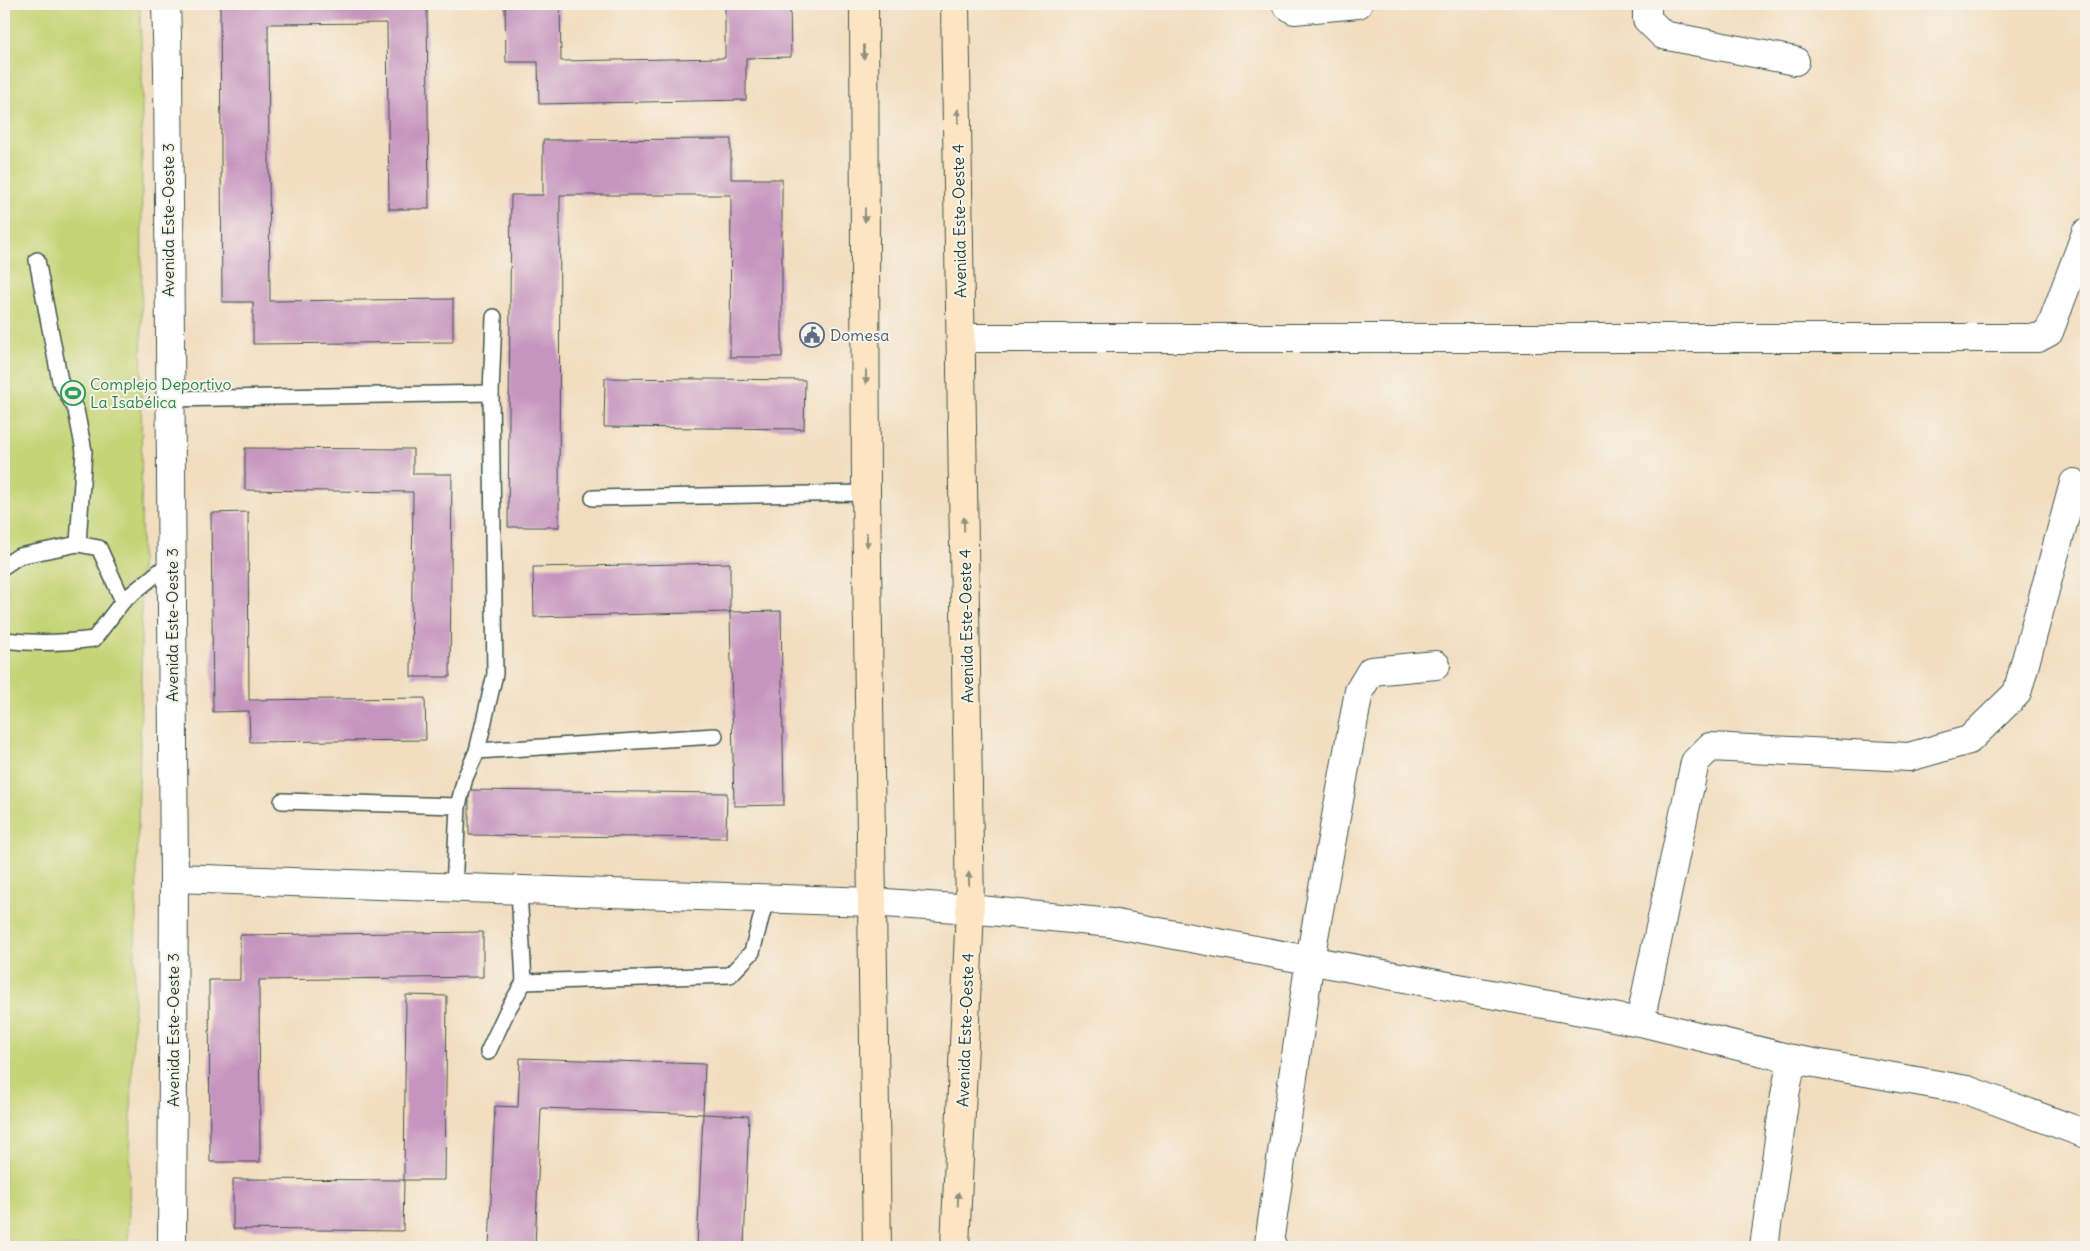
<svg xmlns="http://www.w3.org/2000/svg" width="2090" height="1251" viewBox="0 0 2090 1251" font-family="Delius,sans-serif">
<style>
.green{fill:#c5d476;stroke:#728855}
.building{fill:#c695bf}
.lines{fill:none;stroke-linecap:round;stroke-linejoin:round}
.service-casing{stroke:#3f5549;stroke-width:18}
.minor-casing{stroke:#3f5549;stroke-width:30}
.secondary-casing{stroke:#3f5549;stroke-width:30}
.service{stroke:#fff;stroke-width:15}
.minor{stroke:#fff;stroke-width:28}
.secondary{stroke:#fde5c4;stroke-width:28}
.oneway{fill:#8e917c}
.labels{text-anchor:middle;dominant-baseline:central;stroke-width:4;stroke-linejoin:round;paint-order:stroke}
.street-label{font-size:16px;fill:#1f3d34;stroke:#f7f3e8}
.service-label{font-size:16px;fill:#4e5e75;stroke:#f7f3e8;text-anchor:start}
.leisure-label{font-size:16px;fill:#27864d;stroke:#f7f3e8;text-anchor:start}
</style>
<rect width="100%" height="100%" fill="#f7f3e8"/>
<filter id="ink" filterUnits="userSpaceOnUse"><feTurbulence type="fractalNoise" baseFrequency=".02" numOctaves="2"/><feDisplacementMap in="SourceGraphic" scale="10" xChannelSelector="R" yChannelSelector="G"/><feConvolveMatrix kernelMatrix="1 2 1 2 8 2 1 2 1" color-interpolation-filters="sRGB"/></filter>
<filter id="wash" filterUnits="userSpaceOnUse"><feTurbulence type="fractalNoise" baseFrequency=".0096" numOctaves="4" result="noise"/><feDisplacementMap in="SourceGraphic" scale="20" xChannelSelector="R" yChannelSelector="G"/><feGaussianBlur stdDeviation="1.12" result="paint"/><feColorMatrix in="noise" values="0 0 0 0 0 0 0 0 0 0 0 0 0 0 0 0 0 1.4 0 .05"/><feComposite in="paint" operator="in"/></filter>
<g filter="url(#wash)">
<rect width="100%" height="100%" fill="#f2ddbf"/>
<path class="green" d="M4 4H140L142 85 141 700 128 1247H4Z"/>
<g id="blocks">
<g class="building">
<path d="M220 4H427L429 209H389L387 23 268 24 270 301 453 299V342L253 344V302H222Z"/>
<path d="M505 4H560L561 61 725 58V4H790L791 57 746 58V100L539 104 538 62H506Z"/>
<path d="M731 139V179H782V357H730L731 195H560L559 527H508L511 195H543V140Z"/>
<path d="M605 378 805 380 804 429 604 427Z"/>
<path d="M245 448 413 449V474H452L450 677H411L413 492 245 490Z"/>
<path d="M248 512 249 700 425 698 426 740 250 742 249 711 213 712 211 513Z"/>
<path d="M730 563V612L781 611 784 805 734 806 730 612 534 617 533 567Z"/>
<path d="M469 790 727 793 726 838 469 835Z"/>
<path d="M483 932V977L259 980 260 1162H210L209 980H240V935Z"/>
<path d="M406 995 447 996 445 1180H404Z"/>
<path d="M520 1058 705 1064 703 1114 541 1108 535 1247H489L495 1106 518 1107Z"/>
<path d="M703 1114 749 1116 744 1247H697Z"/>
<path d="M233 1179 404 1180 403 1231 233 1229Z"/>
</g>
</g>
</g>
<g filter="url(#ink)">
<use href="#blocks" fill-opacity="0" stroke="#3f5549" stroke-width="1"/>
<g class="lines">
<defs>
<g id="service">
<path d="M37 260 60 381 76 410 84 451 78 544"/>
<path d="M169 399 491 393"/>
<path d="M593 498 866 493"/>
<path d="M4 566 19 556 78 544 99 548 123 601"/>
<path d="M4 640C34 644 64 643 94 639L123 601 171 562"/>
<path d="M477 751 715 736"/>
<path d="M282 801 458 806 454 888"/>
<path d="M458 806 465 778 477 751 495 674 491 393 494 317"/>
<path d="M524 982 730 975 752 952 766 899"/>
<path d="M488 1052 507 1011 524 982 519 890"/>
</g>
<g id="minor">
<path d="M166 4 168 68 174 878 172 1247"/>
<path d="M1286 4 1294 10 1358 4"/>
<path d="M1647 4V19L1663 35 1795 61"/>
<path d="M961 338H2038L2049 332 2086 233"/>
<path d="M174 878 871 902 970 909 1111 923 1640 1022 1792 1059 1967 1090 2086 1134"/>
<path d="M1640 1022 1695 762 1710 747 1909 757 1969 740 2017 693 2074 483"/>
<path d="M1273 1247 1269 1243 1310 959 1359 691 1371 671 1436 665"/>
<path d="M1764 1247 1785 1095 1792 1059"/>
</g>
<g id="secondary">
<path d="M864 4 866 493 877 1247"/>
<path d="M955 4 970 909 955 1247"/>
</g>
</defs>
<use href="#service" class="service-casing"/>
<use href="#minor" class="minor-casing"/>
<use href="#secondary" class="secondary-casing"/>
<use href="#service" class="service"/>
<use href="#minor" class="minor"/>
<use href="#secondary" class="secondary"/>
</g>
<defs><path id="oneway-solid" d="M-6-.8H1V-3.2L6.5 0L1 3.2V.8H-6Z" transform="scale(1.25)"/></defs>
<g class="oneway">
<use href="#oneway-solid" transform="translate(864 52) rotate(90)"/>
<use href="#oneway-solid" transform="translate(958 116) rotate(-91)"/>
<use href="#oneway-solid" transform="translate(865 215) rotate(90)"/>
<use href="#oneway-solid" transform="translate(866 377) rotate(90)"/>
<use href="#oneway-solid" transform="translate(964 524) rotate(-91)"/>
<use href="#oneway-solid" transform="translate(867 540) rotate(89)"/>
<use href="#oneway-solid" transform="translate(969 879) rotate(-91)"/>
<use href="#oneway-solid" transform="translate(958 1199) rotate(-88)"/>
</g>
</g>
<defs>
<symbol id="civic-ring" viewBox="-11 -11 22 22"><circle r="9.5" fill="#f7f3e8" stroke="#5c6f8a" stroke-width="1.5"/><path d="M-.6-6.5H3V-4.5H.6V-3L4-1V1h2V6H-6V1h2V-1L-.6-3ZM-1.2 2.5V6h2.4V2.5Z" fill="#5c6f8a"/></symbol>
<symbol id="stadium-ring" viewBox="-11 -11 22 22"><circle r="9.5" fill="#f7f3e8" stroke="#2e9e5b" stroke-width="1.5"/><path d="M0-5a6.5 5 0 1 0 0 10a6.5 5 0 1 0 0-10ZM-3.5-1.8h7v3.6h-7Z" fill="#2e9e5b"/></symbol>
</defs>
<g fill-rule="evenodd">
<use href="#civic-ring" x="798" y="321" width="28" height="28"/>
<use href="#stadium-ring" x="59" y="379" width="28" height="28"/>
</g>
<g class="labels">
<g class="street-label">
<text transform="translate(168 220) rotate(-90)">Avenida Este-Oeste 3</text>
<text transform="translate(959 221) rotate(-91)">Avenida Este-Oeste 4</text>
<text transform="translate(172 625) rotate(-90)">Avenida Este-Oeste 3</text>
<text transform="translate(966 626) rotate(-91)">Avenida Este-Oeste 4</text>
<text transform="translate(173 1030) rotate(-90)">Avenida Este-Oeste 3</text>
<text transform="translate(965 1030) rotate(-88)">Avenida Este-Oeste 4</text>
</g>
<g class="service-label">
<text x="830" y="335">Domesa</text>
</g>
<g class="leisure-label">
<text x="90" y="384">Complejo Deportivo<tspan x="90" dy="18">La Isabélica</tspan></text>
</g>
</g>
<rect width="2090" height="1251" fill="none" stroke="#f7f3e8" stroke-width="20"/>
</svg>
